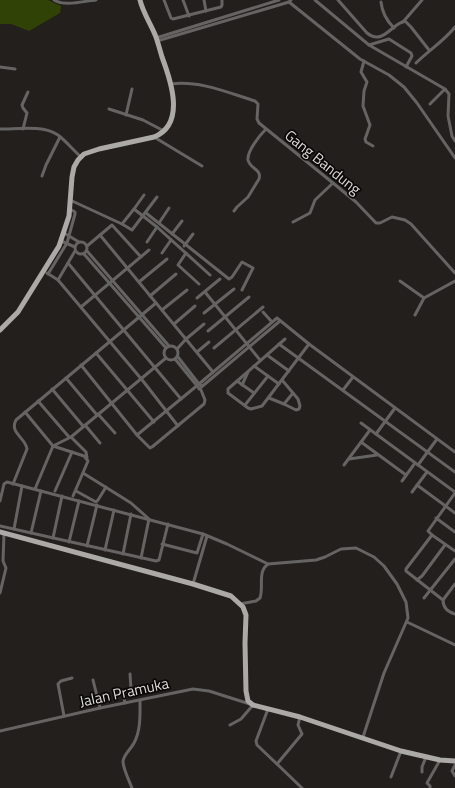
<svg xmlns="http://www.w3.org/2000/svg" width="455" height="788" viewBox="0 0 455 788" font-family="'Titillium Web',sans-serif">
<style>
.green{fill:#314207}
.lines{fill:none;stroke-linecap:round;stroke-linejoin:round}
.street{stroke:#656463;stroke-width:3}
.primary{stroke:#acaaa6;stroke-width:5}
.labels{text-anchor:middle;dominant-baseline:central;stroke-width:3.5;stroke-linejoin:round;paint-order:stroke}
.street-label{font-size:15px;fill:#dedcda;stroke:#0b0908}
</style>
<rect width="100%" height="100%" fill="#221f1c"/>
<path class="green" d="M0 0H48L61 6 60 13 29 31 11 24H0Z"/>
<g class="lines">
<g class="street">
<path d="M54 0C65 7 84 1 96 0"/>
<path d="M164 0 171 18 173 19 221 7 222 5V0"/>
<path d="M183 0 189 16"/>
<path d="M204 0 206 11"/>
<path d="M315 0 369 45 445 89 449 94 448 116 452 136 455 141"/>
<path d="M338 0 367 33C383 46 391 24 405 21L411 27 429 50"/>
<path d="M289 2 360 59 389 75 404 87 417 103 455 158"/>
<path d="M381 2C382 13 386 20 394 28"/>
<path d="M403 22 422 0"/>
<path d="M156 38 279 0"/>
<path d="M157 41 289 2 291 0"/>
<path d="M369 45 389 39 411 53 412 56 406 67"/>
<path d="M364 61 361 72 367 82 364 91 363 106 370 125 365 139 366 142 373 146"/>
<path d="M416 63C429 50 444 41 455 27"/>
<path d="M0 67 15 69"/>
<path d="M171 84C199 80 229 93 255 101L258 104 257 119 259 123 333 183 356 202 376 223H380L392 217 405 220 411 224 455 273"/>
<path d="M430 104 445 89"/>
<path d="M109 109 143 120 164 131"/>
<path d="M126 115 132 89"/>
<path d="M0 129C18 129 43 125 58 135 66 141 73 150 81 157"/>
<path d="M23 129 27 113 23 108 22 105 28 92"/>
<path d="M154 137 202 166"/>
<path d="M42 176 46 165 60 137"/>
<path d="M70 200 122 224 134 209 157 227 210 275"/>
<path d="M134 209 144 195"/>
<path d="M234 211 237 207 248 197 259 179C262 169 250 169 248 160 247 151 260 135 266 129"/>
<path d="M146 213 229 279 232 277 242 262 253 268 242 290"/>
<path d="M293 222 310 213 315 200 333 183"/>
<path d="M159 223 169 208"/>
<path d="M122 224 132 230 157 197"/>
<path d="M64 233 79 242"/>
<path d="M172 234 182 221"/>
<path d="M100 235 213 372"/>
<path d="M61 241 75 247"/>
<circle cx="81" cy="248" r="6"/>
<path d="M147 242 157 227"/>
<path d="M87 246 112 225 141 257"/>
<path d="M184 246 193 234"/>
<path d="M75 251 58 280 143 381 178 426"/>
<path d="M87 251 169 346"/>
<path d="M162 253 171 240"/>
<path d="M186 253 178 265 199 284"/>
<path d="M84 254 166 348"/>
<path d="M68 263 181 399"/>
<path d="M47 273 58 280"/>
<path d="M48 274 67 243 75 214V212L70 209"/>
<path d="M400 281 424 298"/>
<path d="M139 282 167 259"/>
<path d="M205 292 260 360"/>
<path d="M150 296 176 274"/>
<path d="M197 298 220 279"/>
<path d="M81 307 149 250"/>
<path d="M162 310 187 290"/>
<path d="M263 312 272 322"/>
<path d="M204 313 234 289"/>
<path d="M415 315 424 298 455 281"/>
<path d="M174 324 195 306"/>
<path d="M208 331 249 297"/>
<path d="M285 339 228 389V393L248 408 251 409 262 406 309 344"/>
<path d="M279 344 455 472"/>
<circle cx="171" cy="353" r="7"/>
<path d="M214 348 263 307"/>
<path d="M177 349 186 339 204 324"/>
<path d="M197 352 209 342"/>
<path d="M96 353 154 422"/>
<path d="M267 355 289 371"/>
<path d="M178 357 199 384 277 318 309 344 455 452"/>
<path d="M175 359 198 387"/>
<path d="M81 365 137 435 150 448 152 447 204 404 205 400 201 390"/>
<path d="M254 366 279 384"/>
<path d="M66 378 97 415"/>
<path d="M237 381 254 393"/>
<path d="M242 385 248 372"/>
<path d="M52 389 83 426"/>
<path d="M199 389 280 321"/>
<path d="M343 390 353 377"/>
<path d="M269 398 284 404 296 410 299 409 300 406 298 399 282 380"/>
<path d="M38 401 69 437"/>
<path d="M284 404 293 393"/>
<path d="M245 405 268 376"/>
<path d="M25 412 53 446 84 456 88 461 73 496"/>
<path d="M98 414 115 433"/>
<path d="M361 423 455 492"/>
<path d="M85 425 100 443"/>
<path d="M376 434 395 408"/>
<path d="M137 435 199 384 201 385"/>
<path d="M71 437 86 452 87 458"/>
<path d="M361 442 406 475"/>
<path d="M349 459 377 455"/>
<path d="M344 465 370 430"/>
<path d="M418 465 437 439"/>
<path d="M83 473 131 503 149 519 141 558"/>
<path d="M402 481 415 463"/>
<path d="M13 484 27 449C26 438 9 433 16 420L156 303"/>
<path d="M417 485 455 513"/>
<path d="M35 489 53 446 71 437 166 358"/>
<path d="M55 491 72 452"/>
<path d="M76 491 96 502 98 500 106 487"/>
<path d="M412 492 427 472"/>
<path d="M455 493 428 531 432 535 455 551"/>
<path d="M0 501 4 484 7 482 203 534 197 553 162 544"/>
<path d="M436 518 455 532"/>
<path d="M0 526 156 561 159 560 168 524"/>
<path d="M14 529 22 486"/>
<path d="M31 533 41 491"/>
<path d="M203 534 227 544 268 564"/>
<path d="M432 535 406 569V571L443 600C443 608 448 612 455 614"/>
<path d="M53 538 62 496"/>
<path d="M69 542 79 501"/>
<path d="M87 546 97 505"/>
<path d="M105 550 114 510"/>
<path d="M123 554 131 514"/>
<path d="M417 580 422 576 445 545"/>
<path d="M193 584 207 536"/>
<path d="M0 593 6 568 3 561 4 533"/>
<path d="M424 598 455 559"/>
<path d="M443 600 455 584"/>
<path d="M240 604 256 601 260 598C264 587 257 572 268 564L316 560 325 557 341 549 356 548 374 557 384 566 397 584 406 602 408 618 384 673 363 737"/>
<path d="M407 622 455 645"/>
<path d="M93 680 100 708"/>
<path d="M125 703 123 693 124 691H131V689L130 674"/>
<path d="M268 709 256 741 257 745 277 764 302 734 298 725 300 717"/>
<path d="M64 716 58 684 61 681 72 678"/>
<path d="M0 731 100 708 193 689 209 691 253 705 241 719 230 725"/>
<path d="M277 764 302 788"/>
<path d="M455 765 452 771 455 776"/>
<path d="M422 772V767L426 757"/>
<path d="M391 777 401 751"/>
<path d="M132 788C129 780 123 769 123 761 124 754 131 749 134 743 141 730 140 714 140 700"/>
<path d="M430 788V786L427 783 440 760"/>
</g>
<g class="primary">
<path d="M0 330 18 312 59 246 69 216 72 177 74 167 78 160 84 154 99 149 154 137C186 124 171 81 162 57 160 50 158 43 156 37 151 24 143 13 140 0"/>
<path d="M0 532 193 584 231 596 243 607 246 615 245 643 246 691 248 701 253 705 300 717 401 751 440 760 455 761"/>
</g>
</g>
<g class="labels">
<g class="street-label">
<text transform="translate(323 162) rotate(39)">Gang Bandung</text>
<text transform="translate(124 692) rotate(-12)">Jalan Pramuka</text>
</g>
</g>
</svg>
